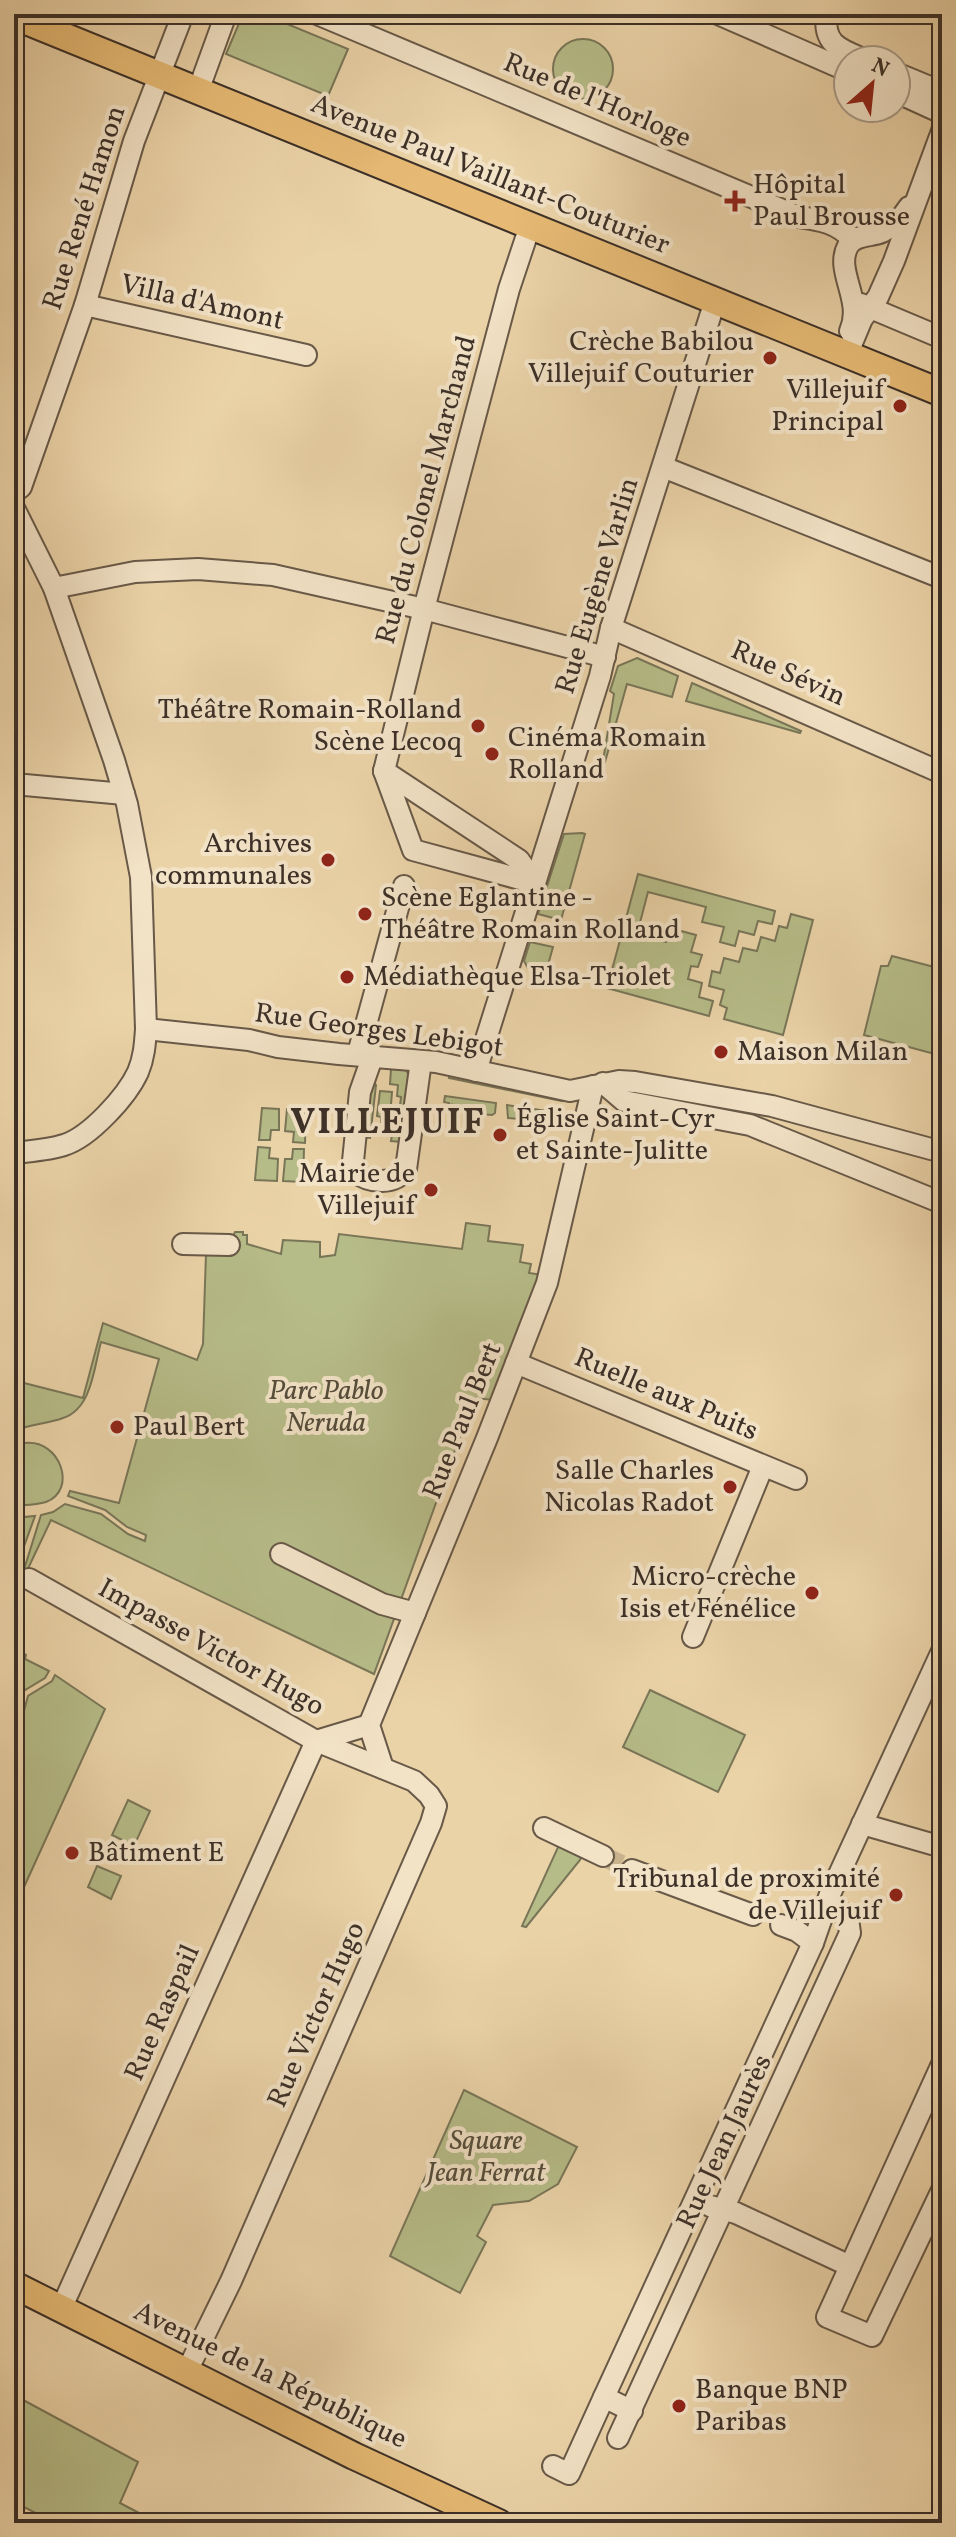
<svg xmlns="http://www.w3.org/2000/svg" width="956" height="2537" viewBox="0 0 956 2537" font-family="Vollkorn,serif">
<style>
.green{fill:#b6bc88;stroke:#797658;stroke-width:2}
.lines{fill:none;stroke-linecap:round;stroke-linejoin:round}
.minor-tunnel{stroke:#c8b28e;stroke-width:20;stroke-dasharray:20 10;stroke-linecap:butt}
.minor-casing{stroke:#685948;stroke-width:24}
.major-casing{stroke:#3c3028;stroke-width:30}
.minor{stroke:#f2e2c6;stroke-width:20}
.major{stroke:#e6ba74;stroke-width:26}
.poi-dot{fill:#8f2418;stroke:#f2e2c6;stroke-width:3}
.labels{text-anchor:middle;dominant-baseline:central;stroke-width:8;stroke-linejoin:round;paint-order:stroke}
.street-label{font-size:28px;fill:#3c3028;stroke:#f2e2c6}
.poi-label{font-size:28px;fill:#3c3028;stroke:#f2e2c6;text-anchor:start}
.park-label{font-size:28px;font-style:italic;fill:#544c3b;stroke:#f2e2c6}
.district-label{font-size:36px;font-weight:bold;letter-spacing:2px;fill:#3c3028;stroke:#f2e2c6}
</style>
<rect width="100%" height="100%" fill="#ebd3a8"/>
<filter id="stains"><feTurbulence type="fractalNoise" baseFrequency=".0025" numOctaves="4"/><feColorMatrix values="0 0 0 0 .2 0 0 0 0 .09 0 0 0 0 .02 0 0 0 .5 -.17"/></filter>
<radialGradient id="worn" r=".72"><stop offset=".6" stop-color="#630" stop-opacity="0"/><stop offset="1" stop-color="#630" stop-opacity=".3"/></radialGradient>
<g class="green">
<path d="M243 14H263L348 49 328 96 226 54Z"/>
<circle cx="583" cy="69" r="30"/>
<path d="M637 658 678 676 672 697 627 684 605 762 603 761 614 694 610 691 618 666Z"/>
<path d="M692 683 801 731 800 733 686 701Z"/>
<path d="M582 833 585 834 561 920 538 914 564 834Z"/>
<path d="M638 874 775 911 772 924 758 921 754 935 739 931 735 946 720 942 724 927 702 922 706 907 648 892 637 934 666 942 670 928 696 935 691 952 702 955 698 967 691 966 688 979 702 983 699 997 713 1001 709 1016 607 988Z"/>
<path d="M791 914 813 920 783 1035 724 1019 727 1008 720 1005 724 990 709 986 712 971 720 973 724 958 739 962 743 948 757 951 761 937 775 941 779 926 787 928Z"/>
<path d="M530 942 553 947 546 972 528 968 524 961Z"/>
<path d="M892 956 942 969V1056L864 1035 881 966H888Z"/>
<path d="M391 1069 406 1070 410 1077 402 1142 391 1141 392 1135H397L398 1125 394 1124 396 1106H400L401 1097 397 1096 398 1085 390 1084Z"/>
<path d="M451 1072 563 1096 562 1101 449 1078Z"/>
<path d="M372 1080 376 1085 370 1138 360 1137Z"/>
<path d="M380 1091 392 1092 390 1117H387L386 1122H381V1117L377 1116Z"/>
<path d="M445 1096 496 1103 495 1113 492 1115 481 1114V1111L479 1113 468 1112 467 1109 465 1111 454 1110 452 1105 450 1108 449 1103 444 1102Z"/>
<path d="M507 1105 560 1113 567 1126 545 1123 544 1121 543 1123 533 1122V1119L531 1121 522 1120 520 1117 519 1119 508 1118Z"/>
<path d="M262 1108 279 1109V1130H271L270 1140H259Z"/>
<path d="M287 1109H306L305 1143 293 1142 294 1132 285 1131Z"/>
<path d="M258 1147 270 1148 269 1158 278 1159 277 1181 255 1180Z"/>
<path d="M293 1149H304L303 1182 283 1181 285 1159H292Z"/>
<path d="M466 1223 490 1226 488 1241 523 1245 520 1262 531 1264 529 1273 543 1275 494 1400 474 1398 374 1674 51 1520 24 1577 22 1576 41 1515 53 1512 65 1504 101 1514 128 1534 145 1541 146 1535 127 1527 105 1510 68 1496 70 1491 119 1503 159 1359 101 1342C94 1367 92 1409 63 1418 47 1424 30 1424 14 1431V1400L20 1382 83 1398 103 1323 197 1360 203 1344 206 1254H224L235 1232H243V1235H247V1244L281 1254 283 1240 320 1242V1257L335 1255 339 1234 462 1249Z"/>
<path d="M25 1443C60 1439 78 1490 46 1502 36 1505 24 1505 14 1506V1447Z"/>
<path d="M35 1516 14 1574V1518Z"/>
<path d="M14 1647 26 1655 25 1659 49 1671 45 1678 25 1690 14 1670Z"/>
<path d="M55 1675 105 1709 14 1909V1748L28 1696 52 1681Z"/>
<path d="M650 1690 745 1735 718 1792 623 1747Z"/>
<path d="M128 1800 150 1811 134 1846 112 1835Z"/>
<path d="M559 1845 582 1855 580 1860 526 1927 522 1926Z"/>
<path d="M97 1866 121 1876 111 1899 88 1887Z"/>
<path d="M464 2090 577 2147 558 2184 529 2201 493 2205 477 2236 486 2242 460 2293 390 2256Z"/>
<path d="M14 2395 138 2462 120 2503 158 2523H55L14 2502Z"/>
</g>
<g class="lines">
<path class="minor-tunnel" d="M603 1856 632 1870"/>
<defs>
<g id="minor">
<path d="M317 14 799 217C821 220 838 223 853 240"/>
<path d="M718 14 848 71"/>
<path d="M827 14C822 45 842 50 866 60"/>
<path d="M896 73 942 92"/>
<path d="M198 91 226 14"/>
<path d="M896 92 942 113"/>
<path d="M861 304 942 338"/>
<path d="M85 305 306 355"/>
<path d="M850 331C864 300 834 271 848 246 855 234 871 237 882 232 894 226 902 218 909 207"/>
<path d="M847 355 862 319 878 297 894 261 942 131"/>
<path d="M663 467 942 578"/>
<path d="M14 492 21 487 85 305 134 141 183 14"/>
<path d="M14 508 54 588 114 760 127 804 141 877 146 1029C145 1044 144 1058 138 1072 127 1096 90 1137 64 1145 49 1150 30 1151 14 1153"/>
<path d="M54 588 135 572 198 569 273 575 424 609 605 657"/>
<path d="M611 628 942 773"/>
<path d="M384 771 424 609 509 289 530 226"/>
<path d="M384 771 413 850 535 883"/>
<path d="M384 771 519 860 535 883"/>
<path d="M14 784 124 794"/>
<path d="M146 1029 249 1040 278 1047 339 1054 436 1062 570 1091 619 1081 635 1082 772 1106 942 1152"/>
<path d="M359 1050 404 886"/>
<path d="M373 1055 360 1092 353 1161 355 1172C370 1184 395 1185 406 1169L421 1061"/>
<path d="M476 1071 600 676 611 628 715 301"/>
<path d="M603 1083 624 1101 750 1125 942 1203"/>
<path d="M183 1244 229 1245"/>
<path d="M516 1363 796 1479"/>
<path d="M281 1554 382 1604 415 1613"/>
<path d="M29 1579 316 1741 414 1781 429 1795 436 1806 431 1823 231 2281 187 2371"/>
<path d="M693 1637 763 1466"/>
<path d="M316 1741 369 1725"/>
<path d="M383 1768 369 1725 487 1438 547 1283 593 1086"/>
<path d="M862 1824 942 1847"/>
<path d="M544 1828 603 1856"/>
<path d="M632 1870 753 1915"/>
<path d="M781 1925 797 1931 813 1943"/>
<path d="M942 2064 827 2317 872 2336 942 2190"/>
<path d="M710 2206 736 2213 850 2266"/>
<path d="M61 2309 316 1741"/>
<path d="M632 2411 604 2397 813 1943 830 1894 942 1651"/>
<path d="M618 2438 850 1933 848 1919 829 1900"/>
<path d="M553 2466 569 2474 604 2397"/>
</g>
<g id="major">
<path d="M14 16 942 393"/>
<path d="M14 2285 354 2456 499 2523"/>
</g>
</defs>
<use href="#minor" class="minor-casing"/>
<use href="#major" class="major-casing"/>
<use href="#minor" class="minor"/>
<use href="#major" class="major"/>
</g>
<g class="poi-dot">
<path d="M731 189h8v8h8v8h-8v8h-8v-8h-8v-8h8z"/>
<circle cx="770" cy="358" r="8"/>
<circle cx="900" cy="406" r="8"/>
<circle cx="478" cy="726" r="8"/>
<circle cx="492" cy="754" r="8"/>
<circle cx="328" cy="860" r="8"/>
<circle cx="365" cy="914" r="8"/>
<circle cx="347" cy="977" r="8"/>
<circle cx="721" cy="1052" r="8"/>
<circle cx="500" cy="1135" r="8"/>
<circle cx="431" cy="1190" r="8"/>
<circle cx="117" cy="1427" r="8"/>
<circle cx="730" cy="1487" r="8"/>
<circle cx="812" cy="1593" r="8"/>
<circle cx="72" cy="1853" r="8"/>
<circle cx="896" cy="1895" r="8"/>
<circle cx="679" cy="2406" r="8"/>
</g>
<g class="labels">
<g class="street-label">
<text transform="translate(597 101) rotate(23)">Rue de l'Horloge</text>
<text transform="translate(490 175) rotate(22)">Avenue Paul Vaillant-Couturier</text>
<text transform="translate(85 208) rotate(-72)">Rue René Hamon</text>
<text transform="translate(202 303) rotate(13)">Villa d'Amont</text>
<text transform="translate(427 490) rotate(-75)">Rue du Colonel Marchand</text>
<text transform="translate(598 586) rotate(-73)">Rue Eugène Varlin</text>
<text transform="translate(788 674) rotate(24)">Rue Sévin</text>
<text transform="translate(379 1031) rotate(8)">Rue Georges Lebigot</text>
<text transform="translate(666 1395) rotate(23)">Ruelle aux Puits</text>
<text transform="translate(463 1421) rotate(-68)">Rue Paul Bert</text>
<text transform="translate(211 1648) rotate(29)">Impasse Victor Hugo</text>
<text transform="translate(163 2013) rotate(-66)">Rue Raspail</text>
<text transform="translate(317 2015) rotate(-66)">Rue Victor Hugo</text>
<text transform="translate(725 2142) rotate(-65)">Rue Jean Jaurès</text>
<text transform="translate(270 2376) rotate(26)">Avenue de la République</text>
</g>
<g class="poi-label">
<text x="753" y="185">Hôpital<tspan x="753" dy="32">Paul Brousse</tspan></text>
<text x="754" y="342" text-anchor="end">Crèche Babilou<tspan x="754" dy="32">Villejuif Couturier</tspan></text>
<text x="884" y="390" text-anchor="end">Villejuif<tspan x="884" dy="32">Principal</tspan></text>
<text x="462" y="710" text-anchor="end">Théâtre Romain-Rolland<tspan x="462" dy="32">Scène Lecoq</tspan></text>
<text x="508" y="738">Cinéma Romain<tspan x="508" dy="32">Rolland</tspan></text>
<text x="312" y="844" text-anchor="end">Archives<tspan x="312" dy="32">communales</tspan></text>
<text x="381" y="898">Scène Eglantine -<tspan x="381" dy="32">Théâtre Romain Rolland</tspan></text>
<text x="363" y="977">Médiathèque Elsa-Triolet</text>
<text x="737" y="1052">Maison Milan</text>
<text x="516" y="1119">Église Saint-Cyr<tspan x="516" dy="32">et Sainte-Julitte</tspan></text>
<text x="415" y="1174" text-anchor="end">Mairie de<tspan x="415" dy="32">Villejuif</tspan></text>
<text x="133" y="1427">Paul Bert</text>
<text x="714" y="1471" text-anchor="end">Salle Charles<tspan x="714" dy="32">Nicolas Radot</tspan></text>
<text x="796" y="1577" text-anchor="end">Micro-crèche<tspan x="796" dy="32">Isis et Fénélice</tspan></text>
<text x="88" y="1853">Bâtiment E</text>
<text x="880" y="1879" text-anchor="end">Tribunal de proximité<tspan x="880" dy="32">de Villejuif</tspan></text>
<text x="695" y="2390">Banque BNP<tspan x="695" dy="32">Paribas</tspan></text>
</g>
<g class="park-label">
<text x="326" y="1391">Parc Pablo<tspan x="326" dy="32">Neruda</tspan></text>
<text x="486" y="2141">Square<tspan x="486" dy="32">Jean Ferrat</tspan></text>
</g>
<g class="district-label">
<text x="388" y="1124">VILLEJUIF</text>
</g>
</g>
<rect width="956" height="2537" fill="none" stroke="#ebd3a8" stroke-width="48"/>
<rect x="16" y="16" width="924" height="2505" fill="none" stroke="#3c3028" stroke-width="4"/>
<rect x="24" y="24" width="908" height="2489" fill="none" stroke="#3c3028" stroke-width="2"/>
<g transform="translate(872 84) rotate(27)"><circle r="38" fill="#f2e2c6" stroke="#a99b87" stroke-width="2"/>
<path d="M0-6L14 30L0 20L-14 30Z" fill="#8f2418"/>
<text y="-12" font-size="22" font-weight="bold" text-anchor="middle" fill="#3c3028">N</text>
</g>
<rect width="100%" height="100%" filter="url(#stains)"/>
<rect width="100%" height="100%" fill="url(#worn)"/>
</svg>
